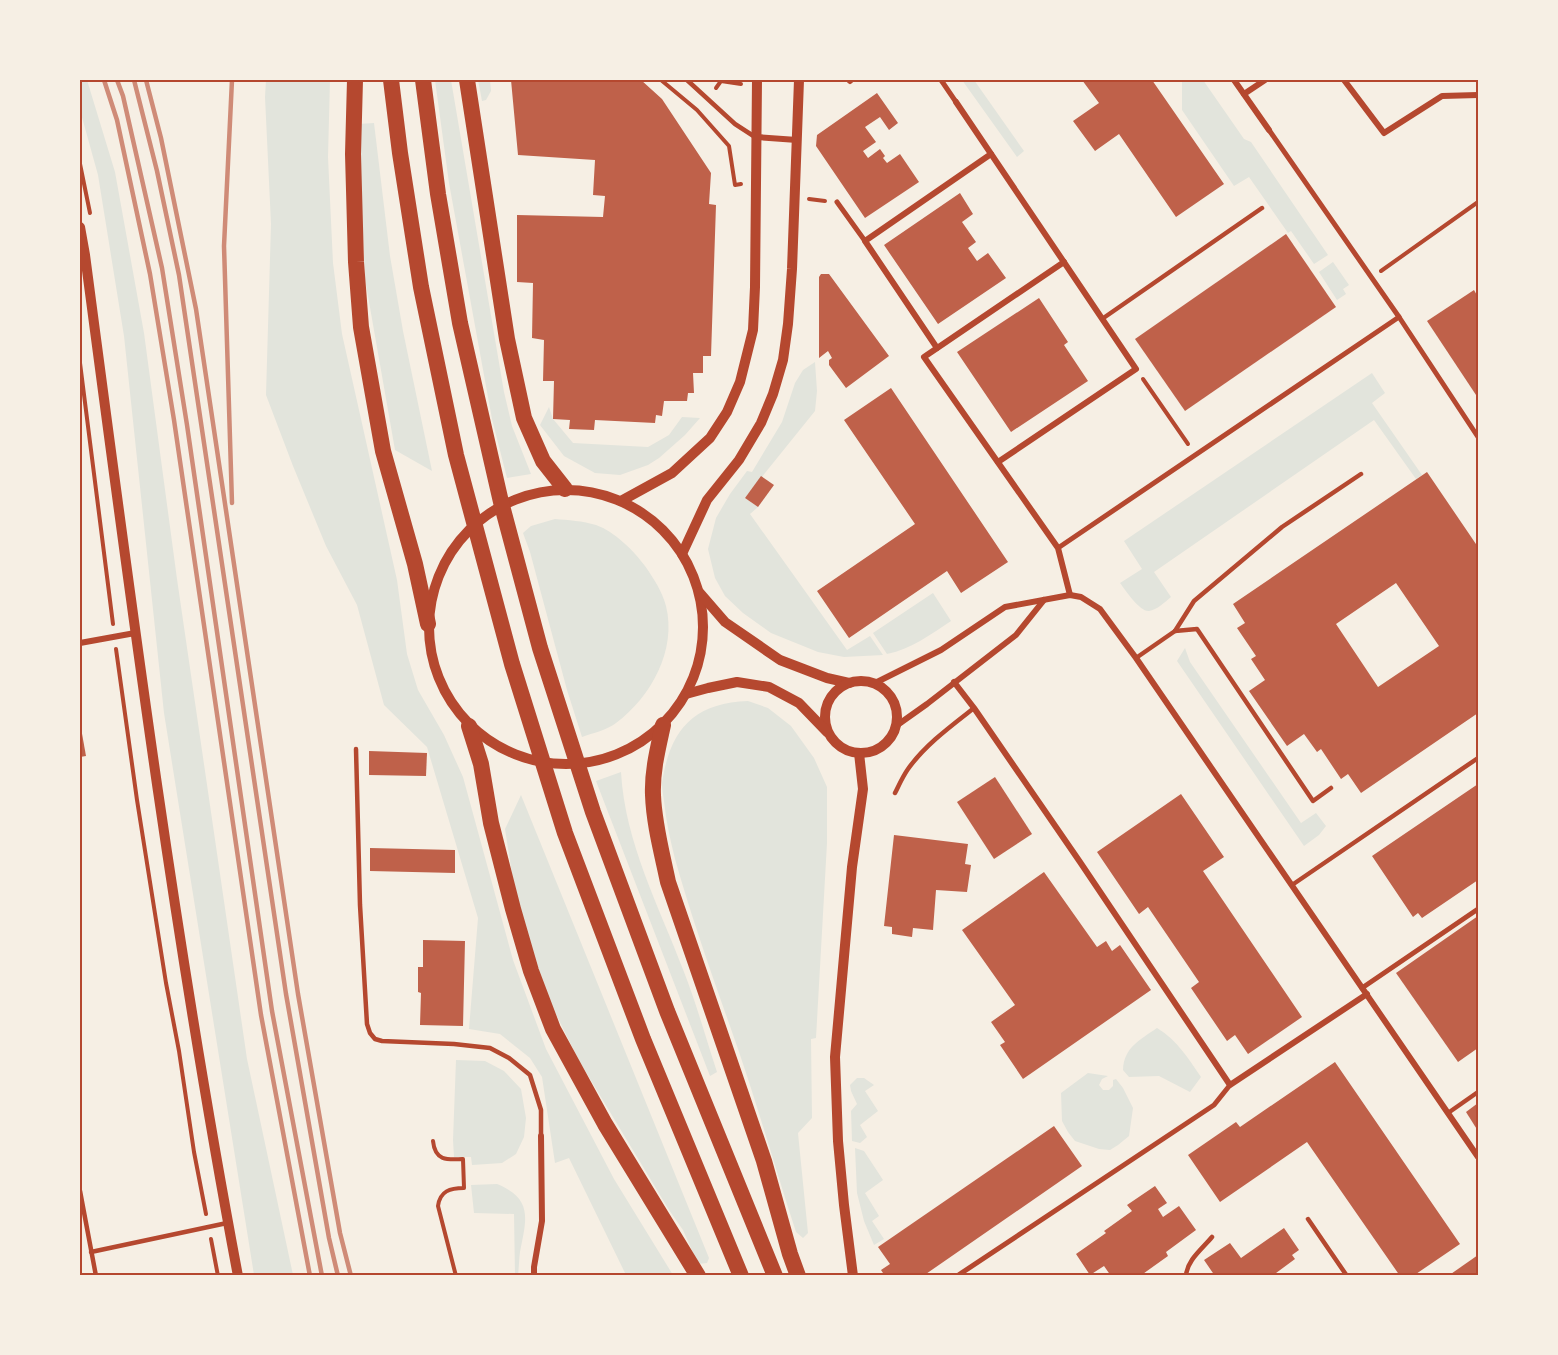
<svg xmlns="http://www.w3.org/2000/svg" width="1558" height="1355" viewBox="0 0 1558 1355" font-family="Commissioner,sans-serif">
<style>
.green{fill:#e2e4dc}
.building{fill:#bf614a;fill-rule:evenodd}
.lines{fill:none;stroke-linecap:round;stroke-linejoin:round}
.path{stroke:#b5482f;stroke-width:4}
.service{stroke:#b5482f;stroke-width:4.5}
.pedestrian{stroke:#b5482f;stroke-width:5}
.minor{stroke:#b5482f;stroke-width:6}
.tertiary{stroke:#b5482f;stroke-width:10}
.trunk{stroke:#b5482f;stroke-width:16}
.rail{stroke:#cf8b77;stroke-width:4.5}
.neatline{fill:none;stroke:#b5482f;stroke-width:2}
</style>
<rect width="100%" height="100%" fill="#f6efe4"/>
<g class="green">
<path d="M80 80H87L115 172 144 333 177 579 247 1059 293 1275H254L164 713 124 336 98 175 80 110Z"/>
<path d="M266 80H330L328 157 333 263 342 334 397 580 407 654 418 690 444 735 463 777 513 960 546 1049 614 1179 673 1275H626L569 1158 555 1163 542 1077 530 1058 500 1034 469 1029 478 918 427 747 384 705 357 605 326 546 293 466 266 395 271 224 265 97Z"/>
<path d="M435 80H451L504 392 512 426 531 474 507 478 492 419 449 183Z"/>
<path d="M478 80H490L491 91 486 100 482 101Z"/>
<path d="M962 80H974L1024 151 1017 157Z"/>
<path d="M1182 80H1203L1244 139 1251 142 1328 255 1314 264 1291 231 1288 233 1249 177 1234 186 1182 110Z"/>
<path d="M374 123 390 256 403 331 432 471 395 450 365 279 358 124Z"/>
<path d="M1333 262 1349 285 1343 289 1346 294 1337 300 1319 272Z"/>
<path d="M815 362 817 391 815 411 745 498 758 507 750 514 847 650 870 636 883 655 844 657 818 652 771 633 743 613 725 596 715 578 708 549 716 518 730 494 747 471 752 472 782 422 795 383 803 370Z"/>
<path d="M1372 373 1385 393 1372 403 1422 475 1416 479 1374 420 1154 572 1171 597C1165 602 1157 610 1149 611 1140 612 1126 591 1120 583L1142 569 1124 541Z"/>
<path d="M549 407 553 419 573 443 648 447 669 435 682 417 700 418 685 435 659 458 648 465 620 475 595 473 564 456 540 425Z"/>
<path d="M555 519C568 520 583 521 596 525 615 532 633 550 645 566 654 579 662 591 666 606 677 650 651 697 616 723 607 730 593 733 582 737L567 690 530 552 523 533 531 526Z"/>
<path d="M933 593 951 621C931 634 912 649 887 654L873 633Z"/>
<path d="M1185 648 1190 662 1301 823 1316 813 1326 826 1319 835 1304 846 1177 661Z"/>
<path d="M748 701 768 708 791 726 814 758 827 787V843L816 1038 811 1039 812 1118 798 1133 808 1233 803 1238 796 1232C776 1171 759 1110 738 1049 716 986 693 923 675 859 670 839 666 821 664 801 663 795 662 788 662 783 670 730 693 703 748 701Z"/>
<path d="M621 772C625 843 659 906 684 972 697 1005 706 1039 717 1072L710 1076 596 781Z"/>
<path d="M521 795 709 1258 707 1263 698 1264 683 1230 669 1210 578 1059 551 1004 533 956 515 893 505 829Z"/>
<path d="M1157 1028C1177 1040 1188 1058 1201 1077L1190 1092 1159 1076 1129 1077 1123 1070C1124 1047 1140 1040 1157 1028Z"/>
<path d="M456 1060 485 1061 504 1071 521 1089 526 1118 524 1137 516 1154 502 1163 472 1165 471 1157H454L453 1140Z"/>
<path d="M1088 1073 1108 1076 1102 1079 1099 1085 1103 1090H1109L1113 1086V1080L1116 1079 1123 1088 1133 1108 1129 1136 1118 1145 1110 1150 1099 1149 1075 1141 1068 1132 1062 1121 1061 1093Z"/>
<path d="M857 1078H864L874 1085 865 1091 878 1111 860 1125 867 1137 860 1143 852 1141 851 1111 857 1104 851 1091 850 1085Z"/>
<path d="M855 1148 864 1151 883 1180 865 1193 879 1216 872 1221 884 1239 874 1245 864 1221 857 1193Z"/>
<path d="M497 1184C534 1199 526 1220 520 1252 519 1259 519 1268 518 1275H515L514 1214 474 1213 471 1185Z"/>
</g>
<g class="building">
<path d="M511 80H641L662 99 711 173 709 204 716 205 711 356H703V373H693L694 393H688L687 401H664L662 416 656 415 655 423 595 420 594 430 569 429 570 420 553 419 554 381H543L544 340 532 338 533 283 517 282V215L603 217 605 196 593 195 595 160 518 155Z"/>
<path d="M1082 80H1152L1224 184 1176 217 1119 134 1095 151 1073 121 1099 103Z"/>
<path d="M877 93 898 123 889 130 880 117 865 127 876 142 863 151 868 158 880 149 885 156 883 158 887 163 900 154 919 182 865 218 816 146 817 135Z"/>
<path d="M960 193 973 214 962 222 976 242 968 248 977 261 988 253 1006 278 938 324 884 245Z"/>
<path d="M1286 234 1336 307 1185 411 1135 339Z"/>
<path d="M821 274H829L889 356 846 388 829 365V360L832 358 828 351 819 358V277Z"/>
<path d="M1474 290 1478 297V398L1427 321Z"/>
<path d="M1039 298 1068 342 1064 345 1088 381 1011 432 957 352Z"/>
<path d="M891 388 1008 562 961 593 947 571 849 638 817 591 915 524 844 420Z"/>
<path d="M1427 472 1478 547V713L1361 793 1348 774 1341 779 1321 749 1317 752 1304 734 1287 746 1249 691 1265 680 1251 659 1256 656 1237 628 1245 623 1233 604ZM1396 583 1439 646 1378 687 1336 624Z"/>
<path d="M761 476 774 485 758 507 745 498Z"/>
<path d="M81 728 86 756 80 757V728Z"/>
<path d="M369 751 427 753 426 776 369 775Z"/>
<path d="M995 777 1032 834 994 859 957 802Z"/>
<path d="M1478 784V880L1422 918 1418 913 1413 917 1372 856Z"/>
<path d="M1181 794 1224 857 1203 871 1302 1017 1248 1054 1235 1035 1227 1041 1191 988 1199 982 1148 907 1139 914 1097 852Z"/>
<path d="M894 835 968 844 965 864 971 865 967 892 936 890 933 930 913 928 912 937 892 934V927L884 926Z"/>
<path d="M370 848 455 850V873L370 871Z"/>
<path d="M1044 872 1097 947 1106 941 1112 951 1120 945 1151 990 1023 1079 1000 1045 1005 1042 991 1022 1015 1005 962 930Z"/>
<path d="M1478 916V1048L1458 1062 1396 973Z"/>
<path d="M423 940 465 941 463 1026 420 1025 421 993 418 992V967H423Z"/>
<path d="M1335 1062 1460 1244 1413 1276H1400L1307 1142 1220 1202 1188 1155 1236 1122 1240 1127Z"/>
<path d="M1478 1103V1131L1466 1112Z"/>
<path d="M1054 1126 1082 1166 923 1276H885L881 1270 890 1264 878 1247Z"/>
<path d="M1155 1186 1167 1203 1158 1209 1163 1217 1179 1206 1196 1230 1166 1252 1168 1256 1140 1276H1111L1104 1266 1090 1275 1076 1254 1106 1233 1104 1231 1132 1211 1127 1205Z"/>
<path d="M1284 1228 1299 1250 1292 1255 1295 1259 1272 1276H1215L1204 1260 1230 1243 1241 1258Z"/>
<path d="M1478 1255V1276H1448Z"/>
</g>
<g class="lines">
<g class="path">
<path d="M661 80 697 110 729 146 735 185 741 184"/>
<path d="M716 88 721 81 741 84"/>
<path d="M80 164 90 213"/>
<path d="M809 199 825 201"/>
<path d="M1381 271 1478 202"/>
<path d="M80 363 113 624"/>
<path d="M1143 379 1188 444"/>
<path d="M116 649 137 800 166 983 179 1051 194 1152 206 1214"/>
<path d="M433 1141C435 1161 447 1160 463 1159L464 1188C450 1188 440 1191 438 1206L456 1276"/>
<path d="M211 1239 218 1276"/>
</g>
<g class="service">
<path d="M687 80 735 124 755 137"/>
<path d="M1102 319 1262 208"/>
<path d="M1175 631 1197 629 1313 801 1331 788"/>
<path d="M1136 658 1175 631 1194 601 1282 527 1361 474"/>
<path d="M356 749 360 905 367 1024 370 1033 375 1039 382 1041 454 1044 490 1048 509 1058 530 1075 541 1110V1136"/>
<path d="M895 793C899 785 903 776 908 769 925 745 951 726 974 708"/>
<path d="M1292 885 1478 758"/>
<path d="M1448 1113 1478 1092"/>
<path d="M80 1191 96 1276"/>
<path d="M1308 1219 1347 1276"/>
<path d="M91 1252 227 1223"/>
<path d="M1186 1276C1187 1260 1202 1249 1212 1237"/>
</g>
<g class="pedestrian">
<path d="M941 80 956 102"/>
<path d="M1269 130 1399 317 1478 437"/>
<path d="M837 202 865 241"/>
<path d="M1058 548 1399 317"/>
<path d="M1362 988 1478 909"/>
<path d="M957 1276 1214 1105 1230 1085"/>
</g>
<g class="minor">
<path d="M1234 80 1269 130"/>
<path d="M1344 80 1384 133 1442 96 1478 95"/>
<path d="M850 81 851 80"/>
<path d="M1244 94 1265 80"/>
<path d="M956 102 1136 369 998 462"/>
<path d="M756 137 797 140"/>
<path d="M1064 262 924 357 1058 548 1070 595"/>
<path d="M937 348 865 241 991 154"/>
<path d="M80 643 135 633"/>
<path d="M954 682 974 708 1080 862 1230 1085 1367 994"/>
<path d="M873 684 941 650 1005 607 1070 595 1081 597 1100 609 1136 658 1478 1157"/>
<path d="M896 726 927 704 1016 635 1044 600"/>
<path d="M534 1276V1267L542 1221 541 1136"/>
</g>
<g class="tertiary">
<path d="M80 227 85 255C130 596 174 937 238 1276"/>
<circle cx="566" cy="627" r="137"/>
<path d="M621 501 672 473 710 438 727 412 740 382 753 330 755 287 757 80"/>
<path d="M682 554 707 500 739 460 761 423 773 394 783 360 788 324 792 269 799 80"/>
<path d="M699 592 725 622 780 660 827 678 849 683"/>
<circle cx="861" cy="717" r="36"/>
<path d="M686 694 708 688 737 682 769 687 799 703 827 732"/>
<path d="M853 1276 844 1205 838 1141 835 1057 852 867 863 789 859 753"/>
</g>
<g class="trunk">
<path d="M355 80 353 154 356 262 361 327 383 451 415 564 428 624"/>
<path d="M391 80 400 153 421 287 456 455 512 664 565 833 643 1039 741 1276"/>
<path d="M423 80 438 194 460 323 501 502 540 648 593 812 667 1011 775 1276"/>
<path d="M467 80 507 339 524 418 543 461 565 489"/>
<path d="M663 725C658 748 652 771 653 795 654 824 662 853 668 882L764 1161 790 1254 798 1276"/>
<path d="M469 726 481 764 491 823 513 909 531 971 553 1029 605 1124 698 1276"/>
</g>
<g class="rail">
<path d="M104 80 117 120 150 274 174 420 261 1015 310 1276"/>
<path d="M117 80 123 96 162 268 187 425 272 1011 322 1276"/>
<path d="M134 80 157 171 179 275 286 994 329 1238 338 1276"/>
<path d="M146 80 161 138 196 309 298 994 340 1233 351 1276"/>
<path d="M232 80 224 246 232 503"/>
</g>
</g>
<rect width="1558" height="1355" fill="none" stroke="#f6efe4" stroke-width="162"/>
<rect x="81" y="81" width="1396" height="1193" class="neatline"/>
</svg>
